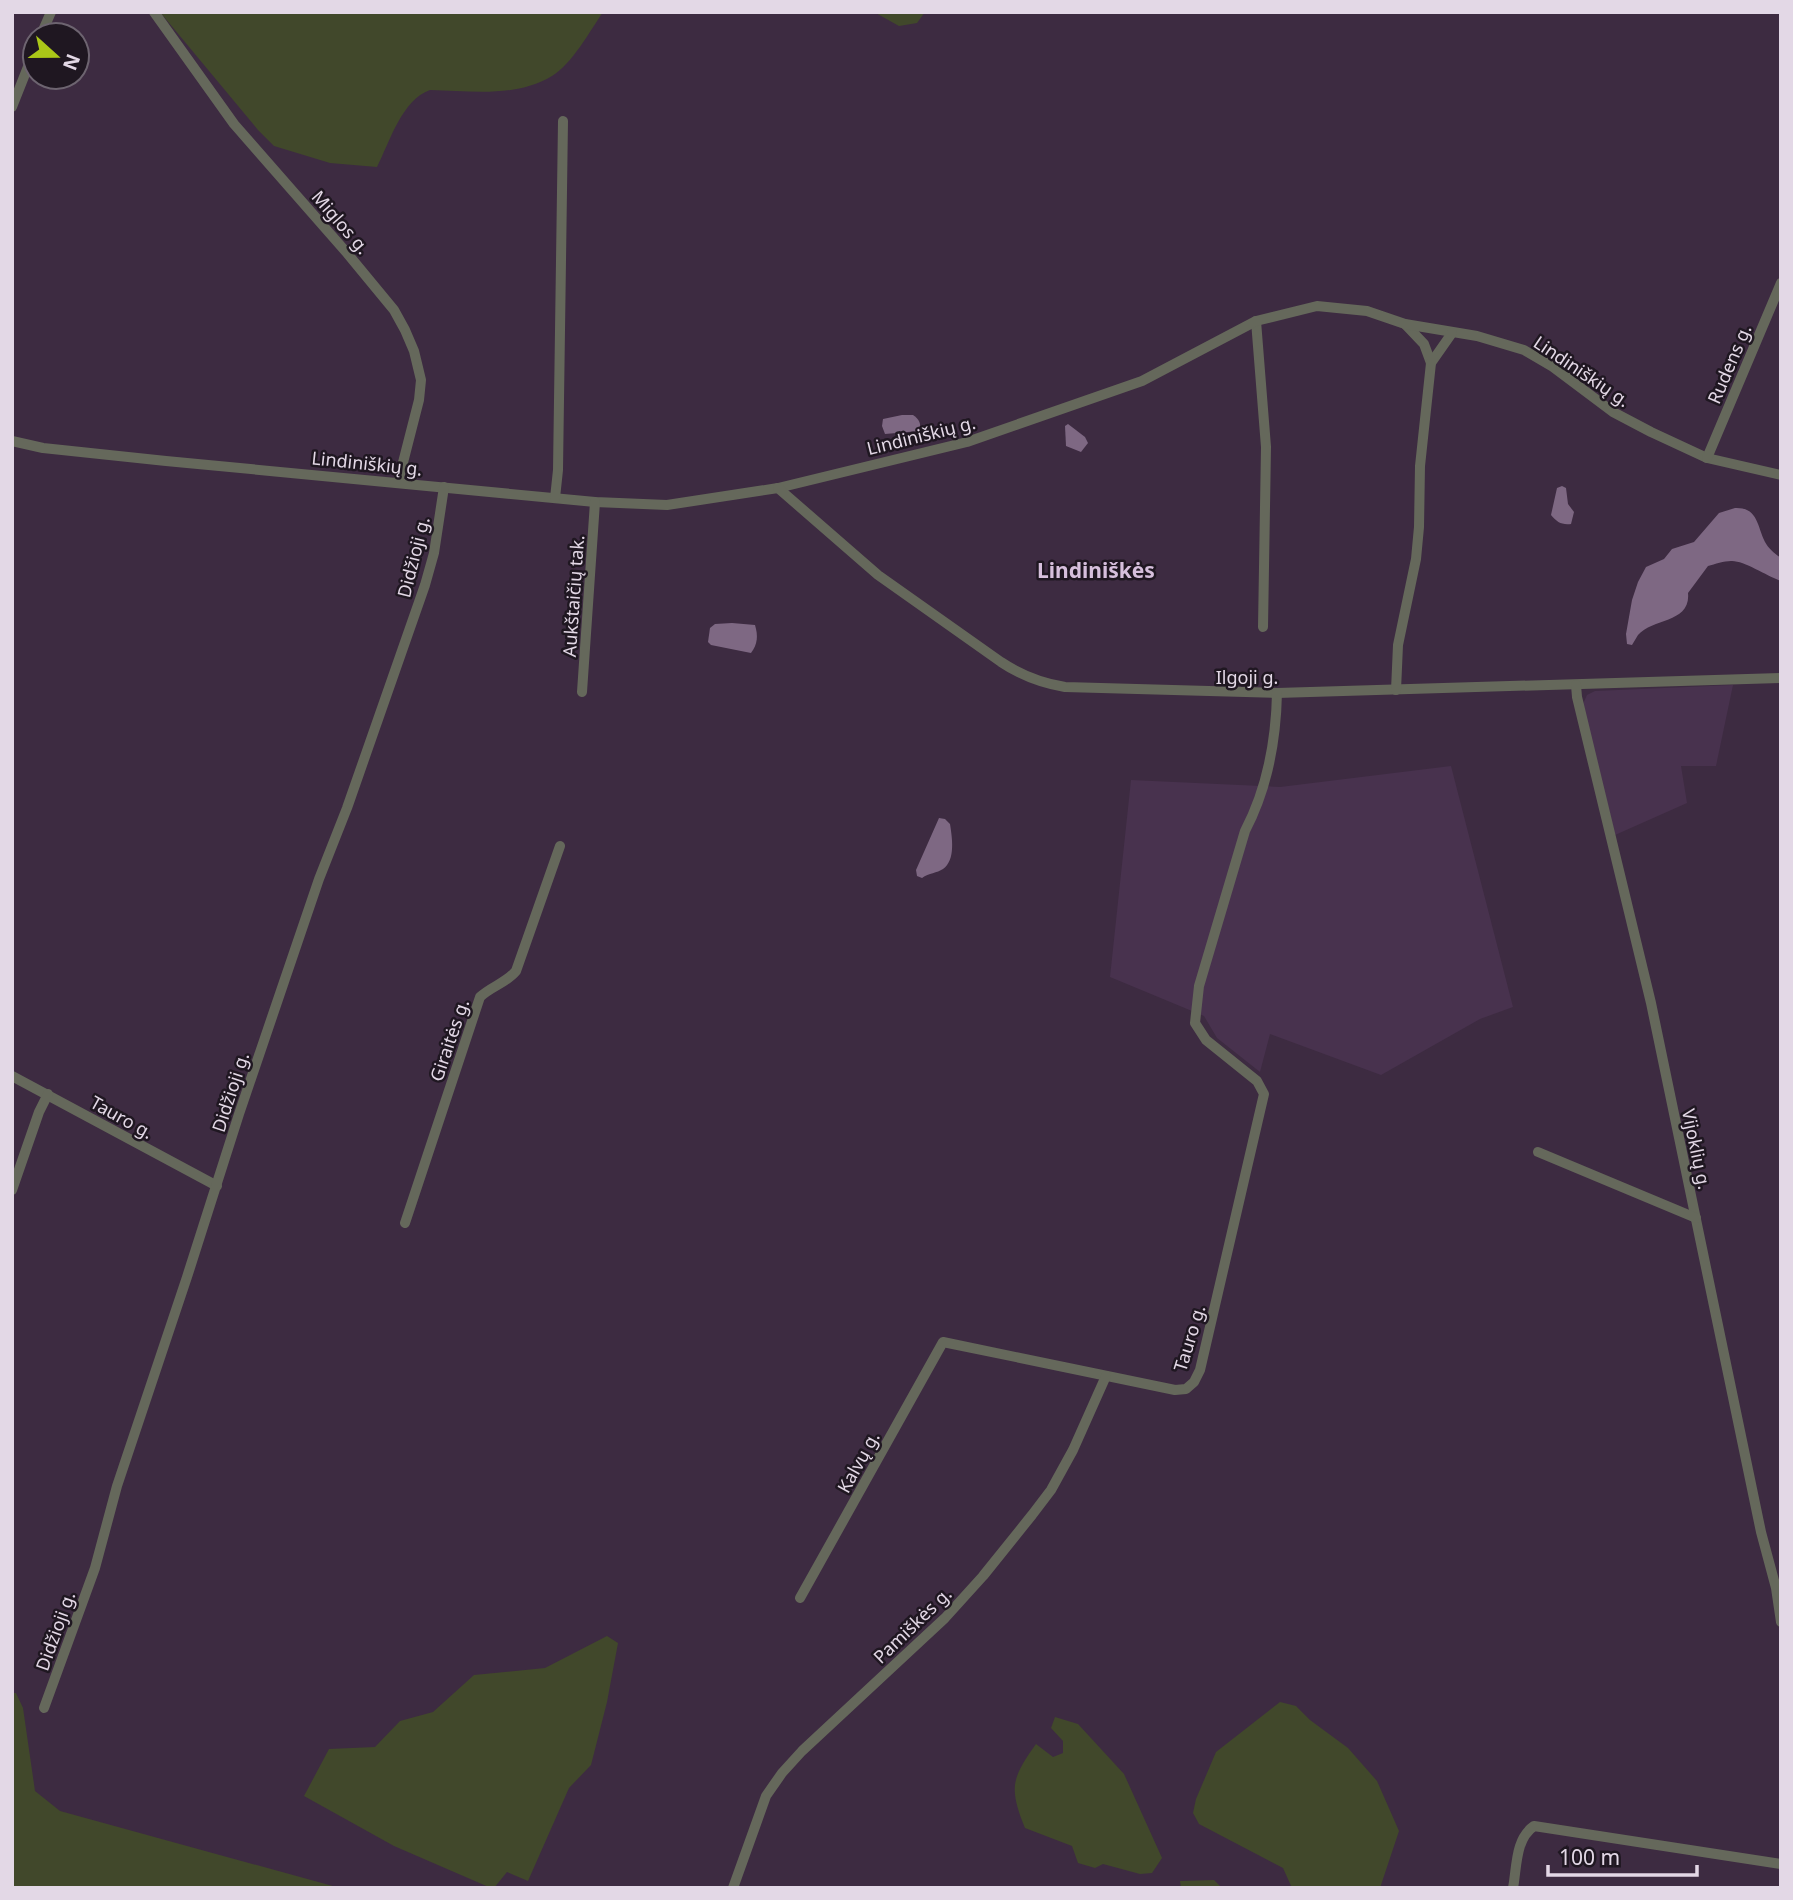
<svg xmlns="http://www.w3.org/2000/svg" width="1793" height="1900" viewBox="0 0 1793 1900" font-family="'Noto Sans',sans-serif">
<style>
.built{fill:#48324e}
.green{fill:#41482b}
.water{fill:#7e6883}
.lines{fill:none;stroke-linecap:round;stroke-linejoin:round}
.minor{stroke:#65685b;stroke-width:10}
.labels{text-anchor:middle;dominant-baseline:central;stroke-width:5;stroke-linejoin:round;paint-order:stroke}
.street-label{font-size:18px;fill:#e3d8e6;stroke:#1f1721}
.quarter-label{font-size:21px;font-weight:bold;fill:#d6bfdc;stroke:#1f1721}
</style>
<rect width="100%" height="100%" fill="#3d2b41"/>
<g class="built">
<path d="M1733 685 1716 766H1681L1687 803 1615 835 1583 704 1587 695 1595 691Z"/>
<path d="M1451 766 1513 1007 1480 1019 1381 1075 1270 1034 1260 1072 1217 1038 1204 1016 1110 977 1131 780 1280 787Z"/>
</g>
<g class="green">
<path d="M160 12H603C590 31 572 64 552 76 515 98 472 91 430 90 402 100 390 141 377 167L330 163 274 146 258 130Z"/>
<path d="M874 12H925L917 23 899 26Z"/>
<path d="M607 1636 618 1643 607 1702 591 1765 569 1788 528 1881 507 1872 494 1888H491L394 1846 304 1796 329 1749 375 1747 400 1721 433 1712 474 1675 545 1668Z"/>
<path d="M12 1693H16L23 1708 35 1791 60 1811 340 1888H12Z"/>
<path d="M1280 1702 1296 1706 1310 1720 1348 1748 1377 1781 1399 1831 1380 1888H1292L1283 1868 1199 1824 1193 1813 1196 1799 1216 1752Z"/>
<path d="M1055 1717 1078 1724 1124 1774 1162 1858 1152 1873 1140 1874 1103 1864 1095 1868 1078 1863 1072 1846 1025 1828C1009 1788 1011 1779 1036 1744L1053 1757 1063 1753V1741L1051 1728Z"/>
<path d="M1214 1880 1222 1888H1181L1180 1881Z"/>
</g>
<g class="water">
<path d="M902 415H913C919 419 922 424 919 431L885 434 882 426 883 419Z"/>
<path d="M1068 424 1085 437 1088 443 1081 452 1066 446 1065 426Z"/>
<path d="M1562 486 1566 488 1568 504 1574 512 1571 524C1561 525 1557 522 1551 515L1557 488Z"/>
<path d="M1735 508C1758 507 1757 526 1765 542 1768 548 1775 554 1781 558V581C1767 576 1743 560 1731 561 1724 561 1715 564 1708 566L1688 593C1691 623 1653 618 1638 635 1636 638 1634 642 1632 645L1627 644 1626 634 1632 600 1638 582 1646 567 1664 559 1672 549 1694 542 1719 513Z"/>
<path d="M732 623 755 625C758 635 758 644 751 653L711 645 708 642 710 628 715 624Z"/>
<path d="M939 818 945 819 950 824C952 837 956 860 943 869 937 873 929 873 922 878L917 876 916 870Z"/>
</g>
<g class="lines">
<g class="minor">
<path d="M154 12 234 124 347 253 394 310 405 330 414 351 421 380 419 400 398 482"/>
<path d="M41 35 51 12"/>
<path d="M12 107 35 49"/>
<path d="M1256 321 1266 447 1263 627"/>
<path d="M1405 324 1424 344 1431 363"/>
<path d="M12 441 43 448 166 461 595 502 667 505 778 488 967 442 1142 381 1256 321 1317 306 1367 311 1405 324 1477 336 1524 350 1553 367 1613 412 1651 432 1707 458 1781 475"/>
<path d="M1707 458 1781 283"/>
<path d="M778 488 878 575 1001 662C1022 676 1041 683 1065 687L1277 693 1781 678"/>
<path d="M555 498 558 470 563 121"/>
<path d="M1576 685 1577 697 1651 1003 1761 1532 1776 1588 1781 1622"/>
<path d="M1396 690 1398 645 1416 559 1419 527 1420 466 1431 363 1452 333"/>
<path d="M582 692 595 502"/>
<path d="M12 1076 217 1186"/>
<path d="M1538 1152 1696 1218"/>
<path d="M12 1190 39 1112 48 1094"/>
<path d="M405 1223 480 997C492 986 506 983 516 971L560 846"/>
<path d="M800 1598 943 1342 1175 1390 1186 1389 1194 1382 1200 1370 1264 1094 1257 1081 1206 1040 1195 1023 1199 986 1245 831C1267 789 1276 741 1277 693"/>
<path d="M44 1708 95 1568 117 1486 187 1277 239 1114 319 879 347 808 425 585 434 553 444 487"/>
<path d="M733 1888 766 1796 782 1773 802 1751 945 1618 983 1576 1032 1515 1051 1490 1073 1450 1106 1376"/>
<path d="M1513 1888C1517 1867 1515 1839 1534 1826L1781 1864"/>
</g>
</g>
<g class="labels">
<g class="street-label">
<text transform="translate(341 222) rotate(49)">Miglos g.</text>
<text transform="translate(1729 364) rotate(-67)">Rudens g.</text>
<text transform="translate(1582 371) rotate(34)">Lindiniškių g.</text>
<text transform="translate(921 435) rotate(-14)">Lindiniškių g.</text>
<text transform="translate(367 463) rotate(6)">Lindiniškių g.</text>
<text transform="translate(413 557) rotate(-76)">Didžioji g.</text>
<text transform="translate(573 596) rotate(-86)">Aukštaičių tak.</text>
<text x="1247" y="677">Ilgoji g.</text>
<text transform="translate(449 1040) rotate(-71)">Giraitės g.</text>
<text transform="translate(230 1092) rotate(-72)">Didžioji g.</text>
<text transform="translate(122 1117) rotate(29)">Tauro g.</text>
<text transform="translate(1697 1149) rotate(78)">Vijoklių g.</text>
<text transform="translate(1189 1338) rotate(-73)">Tauro g.</text>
<text transform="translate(858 1462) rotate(-61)">Kalvų g.</text>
<text transform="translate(912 1625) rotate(-44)">Pamiškės g.</text>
<text transform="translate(55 1631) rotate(-70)">Didžioji g.</text>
</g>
<g class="quarter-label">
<text x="1096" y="570">Lindiniškės</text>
</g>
</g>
<rect width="1793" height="1900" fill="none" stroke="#e3d8e6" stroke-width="28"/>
<g transform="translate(56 56) rotate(111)"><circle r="33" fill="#1f1721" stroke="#6d6470" stroke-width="2"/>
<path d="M0-5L12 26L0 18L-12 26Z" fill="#aac718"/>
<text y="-10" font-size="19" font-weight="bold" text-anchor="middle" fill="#e3d8e6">N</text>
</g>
<path d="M1548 1865v10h149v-10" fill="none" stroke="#e3d8e6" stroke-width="3.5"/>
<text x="1559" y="1865" font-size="21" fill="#e3d8e6" stroke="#1f1721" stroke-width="5" paint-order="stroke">100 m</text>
</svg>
